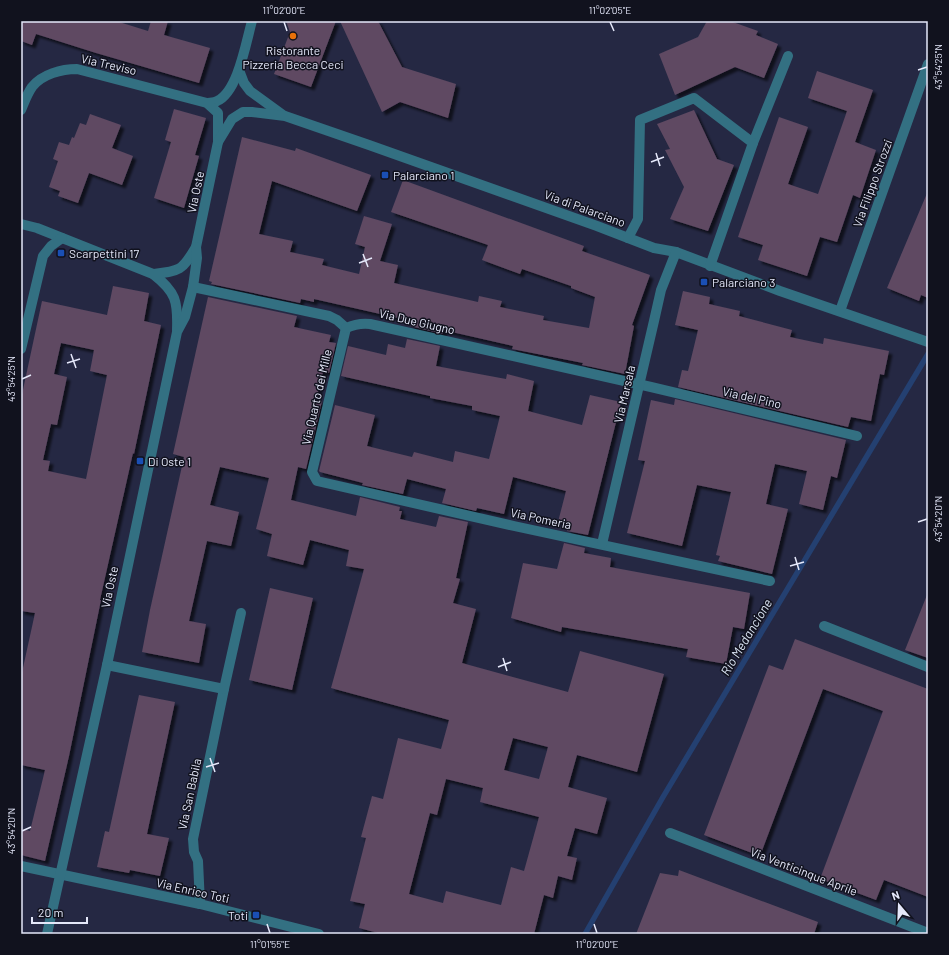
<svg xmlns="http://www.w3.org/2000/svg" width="949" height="955" viewBox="0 0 949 955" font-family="Barlow,sans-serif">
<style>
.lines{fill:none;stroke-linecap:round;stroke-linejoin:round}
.stream{stroke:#244071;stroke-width:5.5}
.building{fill:#5e4962;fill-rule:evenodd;filter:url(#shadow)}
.minor{stroke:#337082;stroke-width:10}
.ticks{fill:none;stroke:#e5e8fa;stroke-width:1.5}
.food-dot{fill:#e8710a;stroke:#11121e;stroke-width:1.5}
.transit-dot{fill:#1a4fb4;stroke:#11121e;stroke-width:1.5}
.labels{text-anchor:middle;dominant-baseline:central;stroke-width:3;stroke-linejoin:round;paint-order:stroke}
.poi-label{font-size:12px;fill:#e5e8fa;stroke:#11121e;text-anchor:start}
.street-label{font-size:12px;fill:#e5e8fa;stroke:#11121e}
.water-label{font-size:13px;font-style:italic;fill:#d9e3f3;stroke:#11121e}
.neatline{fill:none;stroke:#e5e8fa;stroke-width:1.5}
.ticks-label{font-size:10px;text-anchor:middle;fill:#e5e8fa}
</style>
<defs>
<filter id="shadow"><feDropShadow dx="3.5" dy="3.5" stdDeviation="1" flood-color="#0009"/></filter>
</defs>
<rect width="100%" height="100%" fill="#252843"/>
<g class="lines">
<path class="stream" d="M585 934 663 797 928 354"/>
</g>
<g class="building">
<path d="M21 21H116L148 31 151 21H168L164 35 210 48 199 83 96 53 36 34 32 45 21 41Z"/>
<path d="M286 21H336L311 87 274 74 290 32Z"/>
<path d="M340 21H378L402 67 456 84 448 118 400 102 382 112Z"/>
<path d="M707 21H730L758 31 756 35 778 44 764 78 735 67 675 95 659 54 698 37Z"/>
<path d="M817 71 873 90 855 142 876 150 860 198 853 195 837 242 820 237 807 276 758 260 763 245 738 237 779 117 808 127 788 184 818 194 847 111 808 98Z"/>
<path d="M174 109 206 118 195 155 199 156 184 208 154 198 171 142 165 140Z"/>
<path d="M694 110 717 159 734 165 708 231 670 219 684 187 665 150 670 149 657 124Z"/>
<path d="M90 114 121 125 112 148 133 156 122 185 89 173 78 203 58 196 60 191 49 187 58 161 53 159 59 142 69 145 72 137 74 138 80 123 86 125Z"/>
<path d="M242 137 295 151 296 148 371 175 357 211 272 181 259 234 293 241 290 252 324 259 322 265 359 274 365 247 355 244 364 216 392 224 380 261 398 265 394 283 478 302 479 296 502 301 500 307 544 316 543 320 589 328 595 297 571 288V286L522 269 520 274 482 260 488 245 391 212 403 180 584 246 582 251 650 275 632 325 634 326 625 374 582 365 583 363 512 349 513 346 443 330V334L410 326 411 321 314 299V302L301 299 300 303 211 284 212 282 209 281Z"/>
<path d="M928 191V298L921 295 919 301 887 288Z"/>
<path d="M113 286 149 293 144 321 161 325 134 454 133 453 100 600H101L69 756 45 861 21 855V829L30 831 45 770 21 765V677L35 613 21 611V399L42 301 107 315ZM61 343 94 350 90 371 107 375 86 479 48 471 50 461 43 460 51 424 57 425 67 377 54 374Z"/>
<path d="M683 291 710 297 709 304 740 311 739 316 792 330 790 337 823 344 824 338 889 351 884 375 880 374 871 421 851 417 848 427 678 387 682 370 688 371 698 330 675 325Z"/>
<path d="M208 297 297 316 294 327 331 335 329 342 336 343 329 373 323 372 316 400 322 401 306 469 298 467 291 500 356 516 360 497 400 507 399 511H402L400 519 436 527 439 516 468 522 456 578 460 579 453 603 476 609 462 663 568 692 580 651 664 674 637 772 577 755 568 787 607 798 597 834 575 828 567 856 577 858 572 880 558 876 553 898 544 895 534 934H382L359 928 365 904 350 901 366 838 361 837 372 796 383 799 398 738 441 749 449 720 331 688 364 569 346 566 349 550 310 540 303 565 267 556 272 534 256 529 269 478 220 467 210 505 239 512 231 546 207 541 189 621 206 624 199 663 142 652 150 610 184 457 173 454ZM513 738 548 747 539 779 504 770ZM446 779 483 788 480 802 539 817 524 871 511 867 501 905 446 891 443 903 409 894 430 813 437 815Z"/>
<path d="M407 339 440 346 436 366 506 379 507 374 534 381 528 411 582 425 590 395 621 402 588 535 567 531 569 524 558 522 566 491 513 477 504 514 477 508 476 511 442 503 446 489 407 479 403 494 362 485 363 483 320 472 319 471 335 405 375 415 367 446 412 457 414 452 453 462 455 451 489 459 500 416 472 410V406L430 398V396L341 376 348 346 386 355 388 344 405 348Z"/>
<path d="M675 399 846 440 837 478 831 476 823 510 799 504 807 471 775 464 766 504 788 509 772 574 718 561 720 556 716 555 731 492 697 485 682 546 627 533 645 461 638 460 651 400 674 405Z"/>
<path d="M564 543 585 548 584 553 611 558 610 567 750 593 744 629 733 627 726 664 686 657 688 649 562 627 561 632 511 618 523 563 557 569Z"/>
<path d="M270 588 313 598 292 690 249 680Z"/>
<path d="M927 595H928V658L905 650Z"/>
<path d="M795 639 928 689V897L884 880 876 900 820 879 883 711 823 689 760 856 704 835 769 665 783 670Z"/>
<path d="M139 695 175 702 147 834 169 838 160 876 130 870 129 873 97 867 105 831 109 832Z"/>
<path d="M679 870 818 922 814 934H636L660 873 678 876Z"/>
</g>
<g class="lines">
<g class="minor">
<path d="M239 70 244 83 250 91 283 115"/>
<path d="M207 103C210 103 214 103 217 101 238 92 246 42 252 21"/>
<path d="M21 110C24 103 27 94 32 87 42 74 62 69 77 69L207 103 218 113V142L196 247C182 271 180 271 153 274"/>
<path d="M218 142 232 119 243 112H252L285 116 369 145 597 226 654 248 676 252 780 291 928 342"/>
<path d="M753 143 788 56"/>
<path d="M21 224 37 228 153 274C176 292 178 301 177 330"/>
<path d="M628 238 638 219 640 120 694 98 753 143 710 266"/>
<path d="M193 287 329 316 337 320 346 328"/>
<path d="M840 311 928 64"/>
<path d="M346 328 312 472 317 481 514 526 770 581"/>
<path d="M346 328C355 324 361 323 370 324L651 387 857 436"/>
<path d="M21 349 43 256 51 246 62 238"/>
<path d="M602 544 654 321 661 290 676 252"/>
<path d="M824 626 928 667"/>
<path d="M107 665 224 689 193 839 194 852 198 861 200 904"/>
<path d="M224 689 241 613"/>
<path d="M670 833 928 933"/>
<path d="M21 866 200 904 319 934"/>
<path d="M47 934 107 665 177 332 185 317 193 287 197 258 196 247"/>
</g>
</g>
<path class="ticks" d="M284 22 287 31M610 22 614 31M918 70 927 67M656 153 660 166M651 162 664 157M363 254 368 267M359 263 372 258M71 354 76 368M67 363 80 359M22 379 31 375M918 522 927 519M795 557 799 570M790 566 804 562M503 658 507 671M498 667 511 662M210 758 215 772M206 767 219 763M22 831 31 827M267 924 270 933M594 924 597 933"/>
<circle class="food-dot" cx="293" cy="36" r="4"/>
<g class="transit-dot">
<rect x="381" y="171" width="8" height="8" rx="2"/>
<rect x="57" y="249" width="8" height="8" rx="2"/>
<rect x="700" y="278" width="8" height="8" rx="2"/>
<rect x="136" y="457" width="8" height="8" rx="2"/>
<rect x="252" y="911" width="8" height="8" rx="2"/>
</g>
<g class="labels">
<g class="poi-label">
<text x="293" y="50" text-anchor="middle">Ristorante<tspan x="293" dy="14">Pizzeria Becca Ceci</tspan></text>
<text x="393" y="175">Palarciano 1</text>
<text x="69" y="253">Scarpettini 17</text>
<text x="712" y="282">Palarciano 3</text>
<text x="148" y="461">Di Oste 1</text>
<text x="248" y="915" text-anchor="end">Toti</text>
</g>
<g class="street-label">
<text transform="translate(109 64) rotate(13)">Via Treviso</text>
<text transform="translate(872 183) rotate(-70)">Via Filippo Strozzi</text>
<text transform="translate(195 192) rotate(-78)">Via Oste</text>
<text transform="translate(585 208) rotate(20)">Via di Palarciano</text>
<text transform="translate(417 321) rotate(13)">Via Due Giugno</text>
<text transform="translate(624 394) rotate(-77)">Via Marsala</text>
<text transform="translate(316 397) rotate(-77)">Via Quarto dei Mille</text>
<text transform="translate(752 397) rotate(13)">Via del Pino</text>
<text transform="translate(541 518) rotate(12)">Via Pomeria</text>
<text transform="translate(109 587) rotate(-78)">Via Oste</text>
<text transform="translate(189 794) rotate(-78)">Via San Babila</text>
<text transform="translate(804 871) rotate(21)">Via Venticinque Aprile</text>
<text transform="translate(193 890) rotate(13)">Via Enrico Toti</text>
</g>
<g class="water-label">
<text transform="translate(746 637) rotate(-59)">Rio Medancione</text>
</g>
</g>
<rect width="949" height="955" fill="none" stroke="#11121e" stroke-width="44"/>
<g transform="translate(899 905) rotate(341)" stroke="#11121e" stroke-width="3" paint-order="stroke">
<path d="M0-3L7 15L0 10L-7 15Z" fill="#e5e8fa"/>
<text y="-6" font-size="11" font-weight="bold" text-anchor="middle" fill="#e5e8fa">N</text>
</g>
<path d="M32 917v6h55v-6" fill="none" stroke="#e5e8fa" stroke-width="2"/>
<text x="38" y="917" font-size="12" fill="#e5e8fa" stroke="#11121e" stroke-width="3" paint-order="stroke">20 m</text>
<rect x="22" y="22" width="905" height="911" class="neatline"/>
<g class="ticks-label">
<text x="284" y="14">11°02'00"E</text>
<text x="610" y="14">11°02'05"E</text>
<text transform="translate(938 67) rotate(-90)" y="4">43°54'25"N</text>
<text transform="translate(11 379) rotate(-90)" y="4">43°54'25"N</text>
<text transform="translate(938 519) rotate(-90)" y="4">43°54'20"N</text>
<text transform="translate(11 831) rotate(-90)" y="4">43°54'20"N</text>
<text x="270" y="948">11°01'55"E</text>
<text x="597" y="948">11°02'00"E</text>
</g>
</svg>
